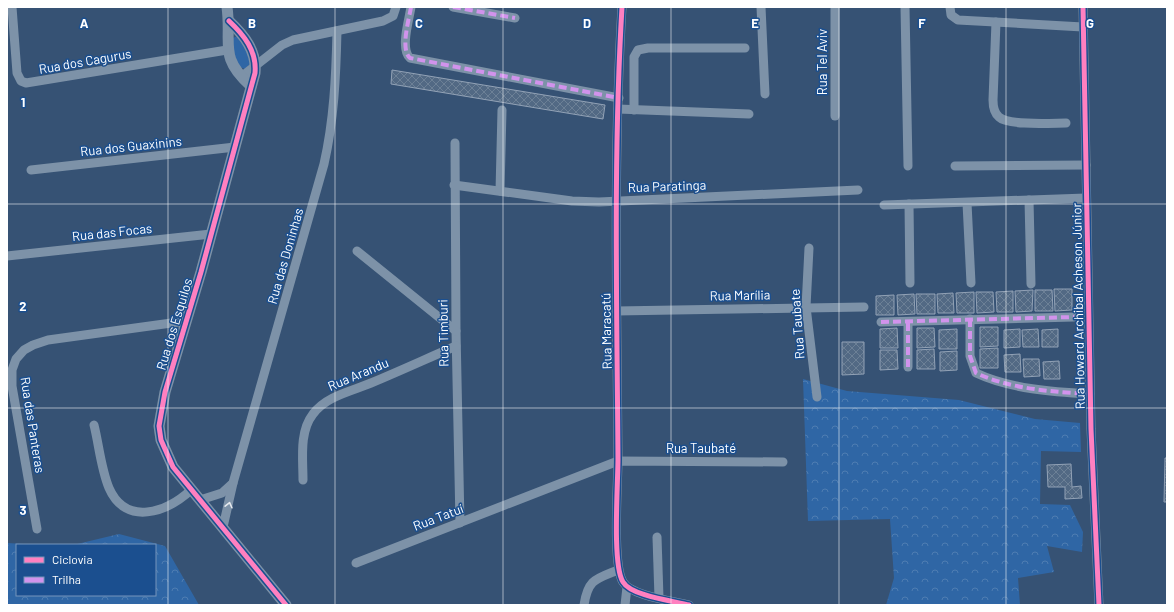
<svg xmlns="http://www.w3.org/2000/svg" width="1174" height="612" viewBox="0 0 1174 612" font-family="Barlow,sans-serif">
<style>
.green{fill:#2f66a5}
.forest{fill:url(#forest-crowns)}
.building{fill:url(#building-cross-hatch);stroke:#92a2b6}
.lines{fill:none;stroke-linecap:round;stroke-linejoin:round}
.minor{stroke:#7d92a8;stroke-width:9}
.tertiary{stroke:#7d92a8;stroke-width:11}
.quiet{stroke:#d193ec;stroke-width:4;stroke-dasharray:8 4;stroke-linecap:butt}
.cycleway-casing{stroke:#1b4f8f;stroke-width:8}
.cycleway{stroke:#ff80c0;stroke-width:5}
.oneway{stroke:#e5e9ee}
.grid{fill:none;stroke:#fff;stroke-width:1;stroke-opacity:0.55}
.labels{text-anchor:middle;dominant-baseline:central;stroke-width:3;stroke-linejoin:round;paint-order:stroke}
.street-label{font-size:13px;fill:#fff;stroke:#1b4f8f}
.grid-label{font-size:13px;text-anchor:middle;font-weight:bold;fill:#fff;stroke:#1b4f8f;stroke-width:3;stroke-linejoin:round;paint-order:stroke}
</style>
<defs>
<pattern id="forest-crowns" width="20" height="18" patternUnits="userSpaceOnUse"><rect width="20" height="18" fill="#2f66a5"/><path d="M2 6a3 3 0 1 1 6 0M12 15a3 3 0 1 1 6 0" fill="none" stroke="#4e7db2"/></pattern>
<pattern id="building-cross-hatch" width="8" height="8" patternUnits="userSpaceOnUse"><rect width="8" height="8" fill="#526984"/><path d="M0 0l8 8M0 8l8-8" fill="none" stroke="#6c8096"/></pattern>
</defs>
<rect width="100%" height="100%" fill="#365274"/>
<path class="green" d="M237 36 246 49 251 63 245 69 237 66 231 39Z"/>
<g class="forest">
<path d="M803 379 847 391 959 400 1035 419 1080 423 1081 452 1041 451 1040 504 1070 505 1083 532 1082 552 1047 546 1054 572 1018 578 1020 605H886L894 578 890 519 808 521Z"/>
<path d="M119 534 165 546 199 605H7V543L40 545H17V595H155V545H73Z"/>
</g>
<g class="building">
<path d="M392 70 605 105 603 119 391 84Z"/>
<path d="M1054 289H1072V310L1055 311Z"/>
<path d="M1033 290 1032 311 1016 312 1015 291Z"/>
<path d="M1035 290H1052L1053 311H1035Z"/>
<path d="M1013 291V312H997L996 292Z"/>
<path d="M974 292V313H957L956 293Z"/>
<path d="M976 292H993L994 312 977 313Z"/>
<path d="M953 293 954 313H938L937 294Z"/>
<path d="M914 294 915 314 898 315 897 295Z"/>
<path d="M916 294H935V314H917Z"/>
<path d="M894 295V315H876V296Z"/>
<path d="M980 327H998V346L980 347Z"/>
<path d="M897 328 898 348H880V329Z"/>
<path d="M917 328H934L935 347 917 348Z"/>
<path d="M957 329V349H939V330Z"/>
<path d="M1020 329V347L1004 348V330Z"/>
<path d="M1038 329 1039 347H1023L1022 330Z"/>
<path d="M1058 329V347H1042V330Z"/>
<path d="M842 342H864V374L842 375Z"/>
<path d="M998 348V368H980V349Z"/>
<path d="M934 349 935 369H917V350Z"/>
<path d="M880 350H897L898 369 880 370Z"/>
<path d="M957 351V370L940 371V352Z"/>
<path d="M1020 354 1021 372H1005L1004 355Z"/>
<path d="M1023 359H1039L1040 376 1024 377Z"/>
<path d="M1059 361 1060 379H1044L1043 362Z"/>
<path d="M1165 458H1167V502H1164Z"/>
<path d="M1071 464 1072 487 1081 486 1082 498 1065 499V487H1048L1047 465Z"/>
</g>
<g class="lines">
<g class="minor">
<path d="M12 7 17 73 21 81 26 83 227 50"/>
<path d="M411 7C409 20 400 49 410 58L619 98"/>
<path d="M453 7 515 18"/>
<path d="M622 7C613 158 617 308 618 459 618 483 612 565 623 582 631 596 674 601 689 605"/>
<path d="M761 7 765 94"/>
<path d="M835 7V116"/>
<path d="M905 7 908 166"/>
<path d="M950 7 951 15 958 20 1083 27"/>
<path d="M1083 7 1091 429 1099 605"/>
<path d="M996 22 993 100C993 107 994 113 999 117 1008 126 1053 123 1066 123"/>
<path d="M241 77 282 45 293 40 383 21 393 16 396 7"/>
<path d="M618 109 749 114"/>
<path d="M634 110V57L638 50 648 48H745"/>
<path d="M455 143 456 331 460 523"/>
<path d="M955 166 1086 165"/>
<path d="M31 170 235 147"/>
<path d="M454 185 572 201 599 202 858 190"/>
<path d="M500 191 502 110"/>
<path d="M1029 200 1031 284"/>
<path d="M967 203 971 283"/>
<path d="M909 204 910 283"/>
<path d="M884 205 1086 198"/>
<path d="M809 248 806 307 817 397"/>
<path d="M357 251 456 331"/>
<path d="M7 256 211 234"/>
<path d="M616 311 864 307"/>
<path d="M970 319V356L976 373C1010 389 1054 392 1090 394"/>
<path d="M881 322 1074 317"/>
<path d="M908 367V322"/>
<path d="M94 425C99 445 101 469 109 488 126 527 167 512 191 490"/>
<path d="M303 480C303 459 299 432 313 414 326 396 352 391 371 383 400 371 428 358 456 346"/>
<path d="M200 500 222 493 233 483"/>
<path d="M223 527 233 483 324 164C334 120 336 76 337 31"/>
<path d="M37 529 12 386V370L16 359 24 350 33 345 48 340 186 321"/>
<path d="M657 537 659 598"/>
<path d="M356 563 618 461 783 462"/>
<path d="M584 605C588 579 596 579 618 570"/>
<path d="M625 605 627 587"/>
</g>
<g class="tertiary">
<path d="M227 7C232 44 218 57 251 86"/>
<path d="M229 21C244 35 257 51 255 73L201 272 165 392 159 426 161 440 173 467 286 605"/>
</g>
<g class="quiet">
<path d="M411 7C409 20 400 49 410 58L619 98"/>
<path d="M453 7 515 18"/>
<path d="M970 319V356L976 373C1010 389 1054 392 1090 394"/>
<path d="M881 322 1074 317"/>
<path d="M908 367V322"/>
</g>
<defs>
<g id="cycleway">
<path d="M622 7C613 158 617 308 618 459 618 483 612 565 623 582 631 596 674 601 689 605"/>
<path d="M1083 7 1091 429 1099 605"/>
<path d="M229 21C244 35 257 51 255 73L201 272 165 392 159 426 161 440 173 467 286 605"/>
</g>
</defs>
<use href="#cycleway" class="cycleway-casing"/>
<use href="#cycleway" class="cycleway"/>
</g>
<defs><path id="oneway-chevron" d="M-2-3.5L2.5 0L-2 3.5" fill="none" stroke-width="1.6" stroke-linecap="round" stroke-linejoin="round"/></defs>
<use class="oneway" href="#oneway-chevron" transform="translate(229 505) rotate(-77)"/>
<path class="grid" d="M168 7V605M335 7V605M503 7V605M671 7V605M839 7V605M1006 7V605M7 204H1167M7 408H1167"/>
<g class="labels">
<g class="street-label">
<text transform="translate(85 61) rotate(-10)">Rua dos Cagurus</text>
<text transform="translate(822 62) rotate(-90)">Rua Tel Aviv</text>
<text transform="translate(131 146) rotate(-6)">Rua dos Guaxinins</text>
<text transform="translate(667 186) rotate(-2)">Rua Paratinga</text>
<text transform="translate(112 232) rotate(-6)">Rua das Focas</text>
<text transform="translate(285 256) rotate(-74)">Rua das Doninhas</text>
<text transform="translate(740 295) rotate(-1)">Rua Marília</text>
<text transform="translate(1078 306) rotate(-91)">Rua Howard Archibal Acheson Júnior</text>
<text transform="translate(174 324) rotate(-73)">Rua dos Esquilos</text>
<text transform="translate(797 324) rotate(-94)">Rua Taubate</text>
<text transform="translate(606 331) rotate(-91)">Rua Maracatú</text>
<text transform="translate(443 333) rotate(-91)">Rua Timburi</text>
<text transform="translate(358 374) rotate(-23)">Rua Arandu</text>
<text transform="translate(33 425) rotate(81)">Rua das Panteras</text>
<text x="701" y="448">Rua Taubaté</text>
<text transform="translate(438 517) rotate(-21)">Rua Tatuí</text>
</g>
</g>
<g class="grid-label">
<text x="84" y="28">A</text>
<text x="252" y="28">B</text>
<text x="419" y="28">C</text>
<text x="587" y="28">D</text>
<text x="755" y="28">E</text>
<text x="922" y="28">F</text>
<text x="1090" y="28">G</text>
<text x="23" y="107">1</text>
<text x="23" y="311">2</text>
<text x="23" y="515">3</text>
</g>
<rect width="1174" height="612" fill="none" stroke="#ffffff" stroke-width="16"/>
<rect x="16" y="544" width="140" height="52" fill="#1b4f8f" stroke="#7695bc"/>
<rect x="24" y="557" width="20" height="6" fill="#ff80c0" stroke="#7695bc"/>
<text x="52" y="564" font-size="12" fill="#ffffff">Ciclovia</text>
<rect x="24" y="577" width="20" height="6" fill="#d193ec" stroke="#7695bc"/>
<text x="52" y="584" font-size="12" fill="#ffffff">Trilha</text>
</svg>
